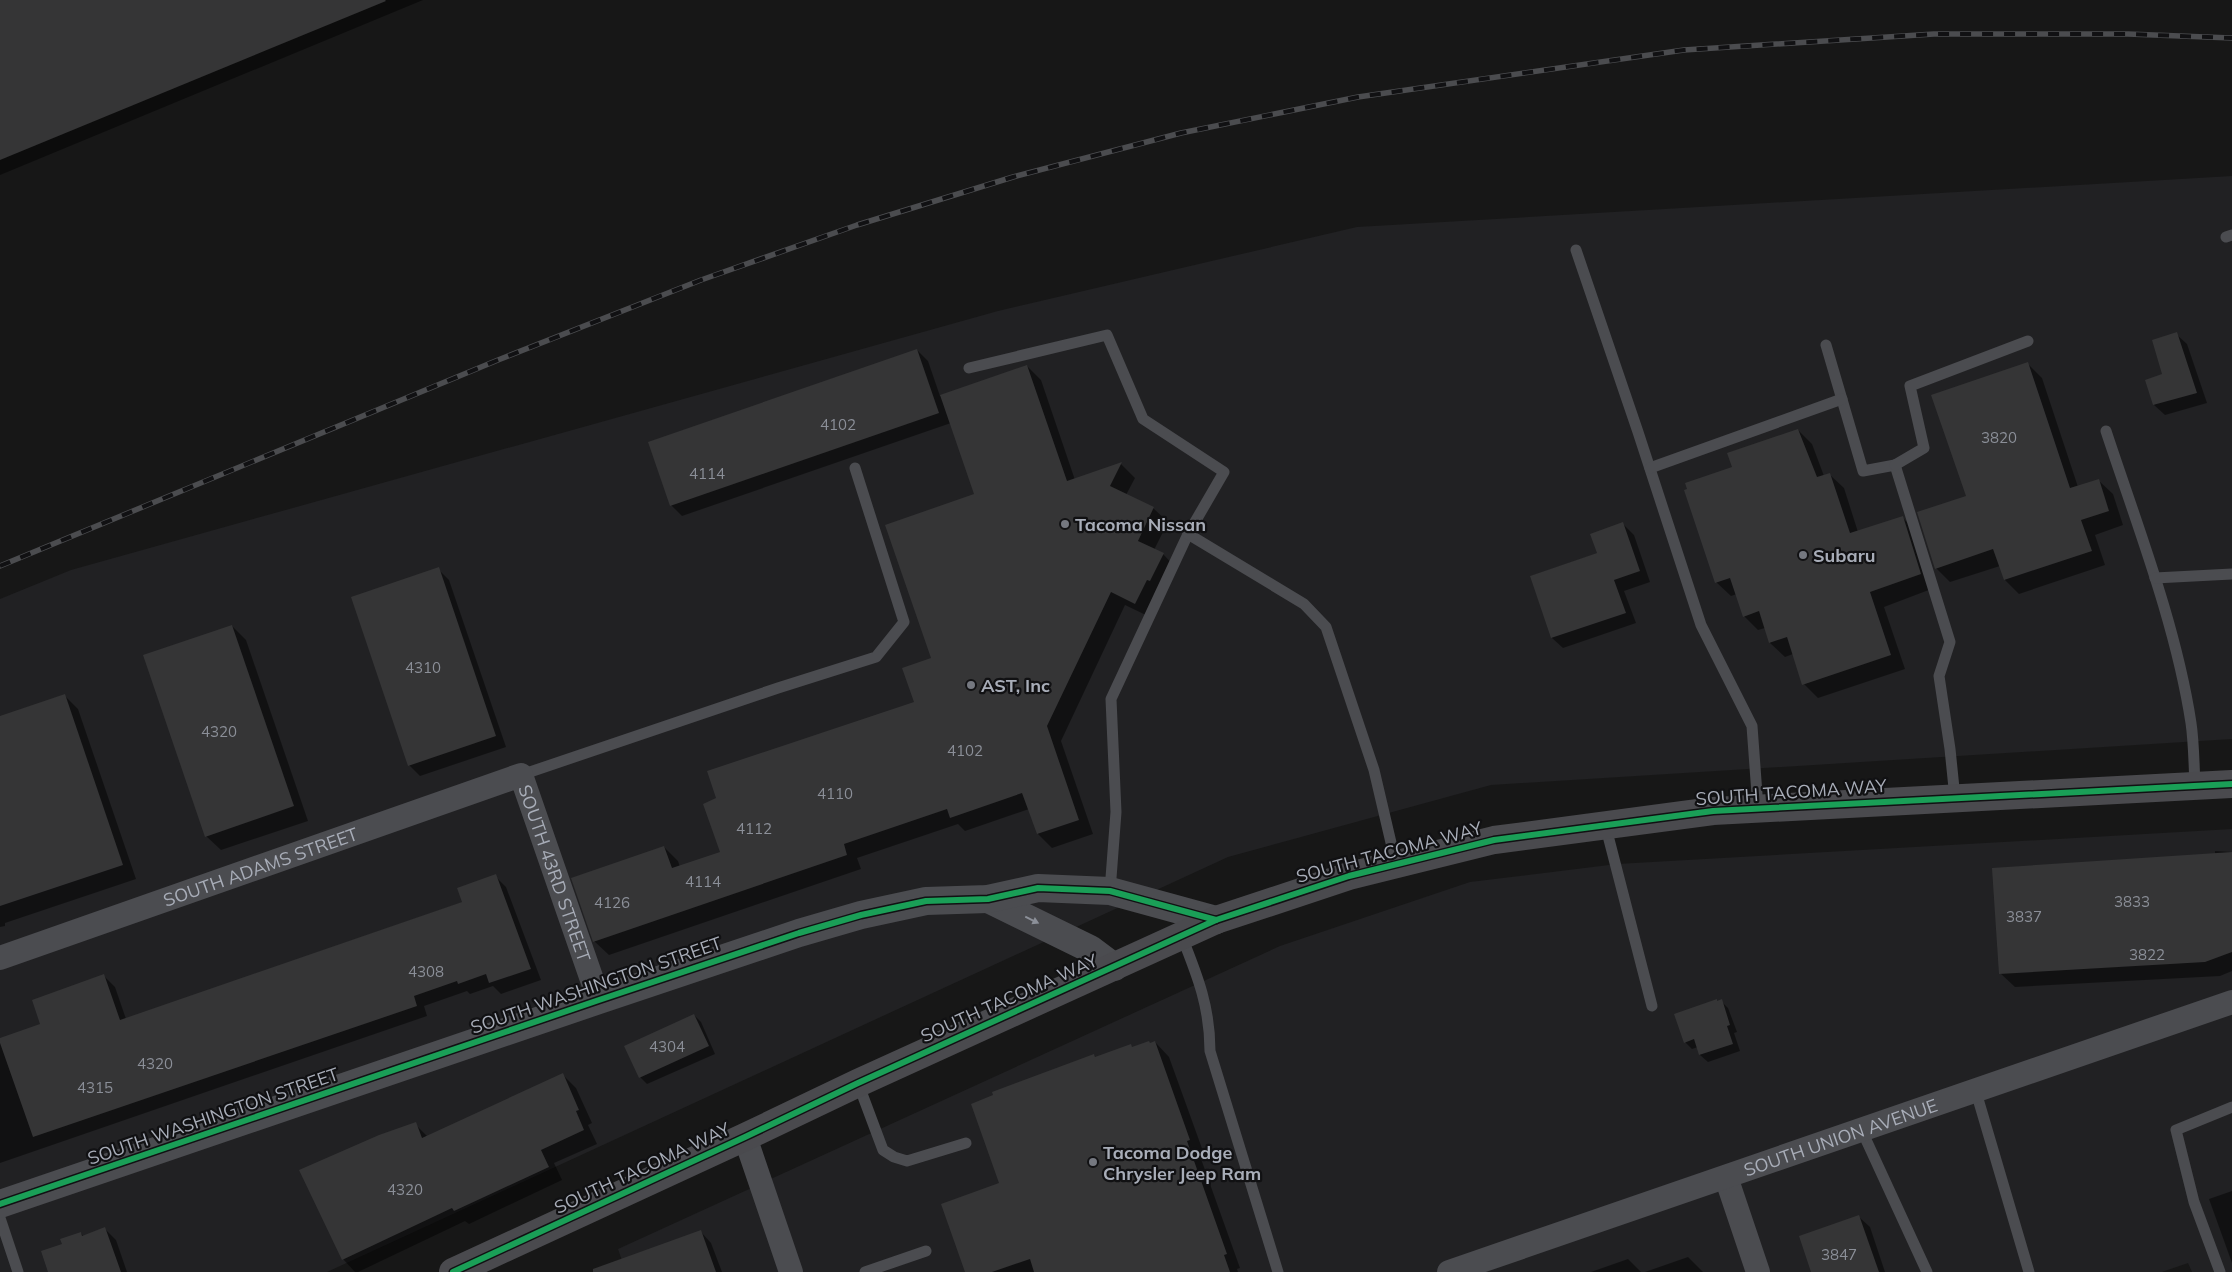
<svg xmlns="http://www.w3.org/2000/svg" width="2232" height="1272" viewBox="0 0 2232 1272" font-family="Mulish,sans-serif">
<style>
.built{fill:#212123}
.shadow{fill:#0007}
.building{fill:#353536}
.lines{fill:none;stroke-linecap:round;stroke-linejoin:round}
.service{stroke:#4b4c50;stroke-width:11}
.minor{stroke:#4b4c50;stroke-width:24}
.tertiary{stroke:#4b4c50;stroke-width:28}
.secondary{stroke:#4a4a4e;stroke-width:28}
.rail-casing{stroke:#4b4c4f;stroke-width:5.5}
.rail{stroke:#111113;stroke-width:4;stroke-dasharray:11;stroke-linecap:butt}
.cycleway-casing{stroke:#111113;stroke-width:9}
.cycleway{stroke:#1a9f57;stroke-width:6}
.oneway{fill:#8c9099}
.poi-dot{fill:#757880;stroke:#111113;stroke-width:2}
.labels{text-anchor:middle;dominant-baseline:central;stroke-width:4.5;stroke-linejoin:round;paint-order:stroke}
.number-label{font-size:15px;fill:#8b8f98}
.poi-label{font-size:18px;font-weight:bold;fill:#a8adb8;stroke:#111113;text-anchor:start}
.street-label{font-size:18px;fill:#a8adb8;stroke:#111113}
</style>
<rect width="100%" height="100%" fill="#171717"/>
<g class="built">
<path d="M2232 176V739L1491 785 1228 857 327 1272H0V599L71 570 998 311 1357 227Z"/>
<path d="M2232 829V1272H2192L2188 1263 2162 1272H626L618 1249 1280 946 1470 882 1617 864Z"/>
</g>
<g class="shadow">
<path d="M0 0H423L0 175Z"/>
<path d="M2176 334 2187 344 2207 403 2165 415 2154 405Z"/>
<path d="M917 350 928 361 940 396 1027 366 1041 380 1075 480 1121 464 1135 478 1126 495 1153 508 1168 522 1154 550 1163 554 1177 569 1150 617 1125 605 1061 741 1093 834 1052 848 1038 834 1029 809 965 831 958 824 857 858 861 869 609 955 594 941 664 847 678 861 680 867 722 852 916 703 932 659 975 495 951 423 682 516 671 505Z"/>
<path d="M2028 364 2042 378 2078 487 2098 480 2113 494 2123 525 2095 535 2105 565 2019 594 2005 580 2000 566 1950 582 1936 568Z"/>
<path d="M1798 430 1812 444 1824 476 1829 474 1844 488 1858 532 1903 518 1917 532 1934 588 1884 607 1905 669 1818 698 1804 684 1793 654 1785 657 1770 643 1765 628 1758 630 1744 616 1737 594 1731 596 1716 582 1733 468Z"/>
<path d="M1623 524 1634 535 1650 582 1624 591 1636 623 1563 648 1552 638 1531 576 1598 553Z"/>
<path d="M438 569 449 580 506 747 420 776 409 765Z"/>
<path d="M232 626 246 640 308 821 221 850 206 836Z"/>
<path d="M64 695 78 709 136 879 5 923V926L0 927V717Z"/>
<path d="M2215 851 2232 852V971L2220 976 2015 987 2000 973 2215 855Z"/>
<path d="M495 876 506 887 541 980 501 994 493 986 470 994 467 991 424 1006 427 1016 0 1163V1039L42 1025 104 976 115 987 126 1019 463 902Z"/>
<path d="M1721 1001 1728 1008 1737 1032 1734 1033 1740 1051 1708 1062 1700 1055 1698 1047 1692 1049 1685 1042 1717 1002Z"/>
<path d="M694 1015 701 1022 715 1054 647 1084 640 1077Z"/>
<path d="M1155 1042 1169 1057 1204 1154 1200 1156 1240 1268 1237 1269 1238 1272H967L1000 1184 1094 1055 1096 1058 1131 1046 1133 1048Z"/>
<path d="M563 1075 576 1088 592 1123 588 1125 597 1144 554 1163 562 1180 469 1224 465 1221 358 1272H355L343 1259 415 1124 428 1137Z"/>
<path d="M2232 1191V1263L2209 1199Z"/>
<path d="M1859 1217 1870 1227 1885 1272H1813Z"/>
<path d="M105 1229 116 1240 127 1272H50L63 1244 81 1233 83 1236Z"/>
<path d="M701 1232 711 1243 722 1272H632Z"/>
<path d="M1688 1257 1703 1272H1645Z"/>
<path d="M1628 1259 1641 1272H1591Z"/>
</g>
<g class="building">
<path d="M0 0H385L386 1 0 160Z"/>
<path d="M2177 332 2197 393 2153 405 2145 380 2162 374 2152 340Z"/>
<path d="M917 349 939 413 670 506 648 442Z"/>
<path d="M2028 362 2070 488 2099 479 2109 511 2081 520 2092 551 2004 580 1993 549 1935 569 1917 512 1966 496 1931 395Z"/>
<path d="M1027 365 1067 481 1122 462 1110 486 1154 507 1138 541 1164 553 1150 581 1147 580 1135 604 1111 592 1047 726 1079 820 1037 834 1022 793 950 818 947 809 844 844 847 855 593 942 571 878 664 846 672 868 720 852 703 804 716 798 707 771 914 702 902 668 931 658 885 525 974 494 940 395Z"/>
<path d="M1798 429 1817 477 1830 473 1850 533 1903 516 1921 574 1870 592 1891 655 1802 685 1787 637 1769 643 1759 611 1743 617 1730 578 1715 583 1684 490 1687 489 1685 483 1732 467 1727 453Z"/>
<path d="M1623 522 1640 571 1614 580 1626 613 1551 638 1530 576 1597 553 1590 534Z"/>
<path d="M439 567 496 736 408 766 351 597Z"/>
<path d="M232 625 294 806 205 837 143 655Z"/>
<path d="M65 694 123 865 0 906V716Z"/>
<path d="M2232 852V952L2205 962 1999 974 1992 868Z"/>
<path d="M496 874 531 969 489 983 486 974 458 984 457 981 414 996 417 1006 33 1137 0 1043V1038L40 1024 32 1000 104 974 120 1020 462 902 457 888Z"/>
<path d="M1717 999V1001L1722 999 1730 1025 1727 1026 1733 1044 1699 1055 1694 1039 1684 1043 1674 1014Z"/>
<path d="M694 1014 709 1046 639 1078 624 1046Z"/>
<path d="M1149 1041 1150 1043 1155 1041 1190 1140 1187 1141 1227 1254 1224 1255 1230 1272H1034L1030 1259 992 1272H965L941 1204 999 1183 971 1104 993 1095 992 1092 1094 1054 1095 1057 1131 1044 1132 1047Z"/>
<path d="M563 1073 579 1110 576 1111 584 1130 541 1150 549 1167 454 1211 452 1208 342 1260 299 1170 379 1135 416 1122 422 1138Z"/>
<path d="M1859 1215 1879 1272H1811L1799 1236Z"/>
<path d="M105 1227 121 1272H48L41 1251 62 1244 60 1239 81 1232 82 1236Z"/>
<path d="M701 1230 716 1272H593V1269Z"/>
</g>
<g class="lines">
<g class="service">
<path d="M2226 237 2232 235"/>
<path d="M1576 250 1638 432 1701 625 1752 726 1758 808"/>
<path d="M1826 345 1863 471 1895 465 1950 642 1939 676 1950 749 1955 798"/>
<path d="M969 368 1107 335 1143 419 1224 472 1188 534 1111 699 1116 812 1110 891"/>
<path d="M2106 431C2137 525 2176 625 2191 723 2194 743 2194 766 2195 787"/>
<path d="M1895 465 1924 448 1910 386 2028 341"/>
<path d="M1650 468 1842 399"/>
<path d="M1188 534 1304 604 1326 627 1374 770 1396 864"/>
<path d="M2155 578 2232 574"/>
<path d="M521 775 778 688 876 657 904 622 855 468"/>
<path d="M1605 824 1652 1006"/>
<path d="M1182 937C1198 977 1210 1008 1210 1051L1278 1272"/>
<path d="M858 1083 883 1150 894 1157 907 1161 966 1143"/>
<path d="M1976 1092 2029 1272"/>
<path d="M1862 1131 1927 1272"/>
<path d="M0 1218 18 1272"/>
<path d="M865 1272 926 1251"/>
<path d="M2220 1272 2194 1202 2176 1130 2232 1107"/>
</g>
<g class="minor">
<path id="s1" d="M0 958 521 775 599 1000"/>
<path d="M745 1137 791 1272"/>
<path d="M1726 1177 1758 1272"/>
<path id="s2" d="M1449 1272 2232 1002"/>
</g>
<g class="tertiary">
<path d="M988 899 1090 949 1114 967"/>
<path d="M0 1204 599 1000 799 933 861 915 926 901 988 899 1038 888 1110 891 1216 920"/>
</g>
<path class="secondary" d="M453 1272 745 1137 858 1083 1216 920 1349 876 1494 840 1713 811 2232 784"/>
<defs>
<path id="rail" d="M0 566 498 360 701 280 857 225 1013 177 1181 133 1358 97 1684 50 1934 34H2128L2232 38"/>
</defs>
<use href="#rail" class="rail-casing"/>
<use href="#rail" class="rail"/>
<defs>
<g id="cycleway">
<path d="M0 1204 599 1000 799 933 861 915 926 901 988 899 1038 888 1110 891 1216 920"/>
<path d="M453 1272 745 1137 858 1083 1216 920 1349 876 1494 840 1713 811 2232 784"/>
</g>
</defs>
<use href="#cycleway" class="cycleway-casing"/>
<use href="#cycleway" class="cycleway"/>
</g>
<defs><path id="oneway-solid" d="M-6-.8H1V-3.2L6.5 0L1 3.2V.8H-6Z" transform="scale(1.25)"/></defs>
<use class="oneway" href="#oneway-solid" transform="translate(1032 920) rotate(26)"/>
<g class="poi-dot">
<circle cx="1065" cy="524" r="5"/>
<circle cx="1803" cy="555" r="5"/>
<circle cx="971" cy="685" r="5"/>
<circle cx="1093" cy="1162" r="5"/>
</g>
<g class="labels">
<g class="number-label">
<text x="838" y="424">4102</text>
<text x="1999" y="437">3820</text>
<text x="707" y="473">4114</text>
<text x="423" y="667">4310</text>
<text x="219" y="731">4320</text>
<text x="965" y="750">4102</text>
<text x="835" y="793">4110</text>
<text x="754" y="828">4112</text>
<text x="703" y="881">4114</text>
<text x="2132" y="901">3833</text>
<text x="612" y="902">4126</text>
<text x="2024" y="916">3837</text>
<text x="2147" y="954">3822</text>
<text x="426" y="971">4308</text>
<text x="667" y="1046">4304</text>
<text x="155" y="1063">4320</text>
<text x="95" y="1087">4315</text>
<text x="405" y="1189">4320</text>
<text x="1839" y="1254">3847</text>
</g>
<g class="poi-label">
<text x="1075" y="524">Tacoma Nissan</text>
<text x="1813" y="555">Subaru</text>
<text x="981" y="685">AST, Inc</text>
<text x="1103" y="1152">Tacoma Dodge<tspan x="1103" dy="21">Chrysler Jeep Ram</tspan></text>
</g>
<g class="street-label">
<text transform="translate(1791 792) rotate(-4)">SOUTH TACOMA WAY</text>
<text transform="translate(1389 852) rotate(-15)">SOUTH TACOMA WAY</text>
<text stroke="none"><textPath href="#s1" startOffset="276">SOUTH ADAMS STREET</textPath></text>
<text stroke="none"><textPath href="#s1" startOffset="656">SOUTH 43RD STREET</textPath></text>
<text transform="translate(596 985) rotate(-19)">SOUTH WASHINGTON STREET</text>
<text transform="translate(1009 998) rotate(-24)">SOUTH TACOMA WAY</text>
<text transform="translate(213 1116) rotate(-19)">SOUTH WASHINGTON STREET</text>
<text stroke="none"><textPath href="#s2" startOffset="414">SOUTH UNION AVENUE</textPath></text>
<text transform="translate(642 1168) rotate(-25)">SOUTH TACOMA WAY</text>
</g>
</g>
</svg>
